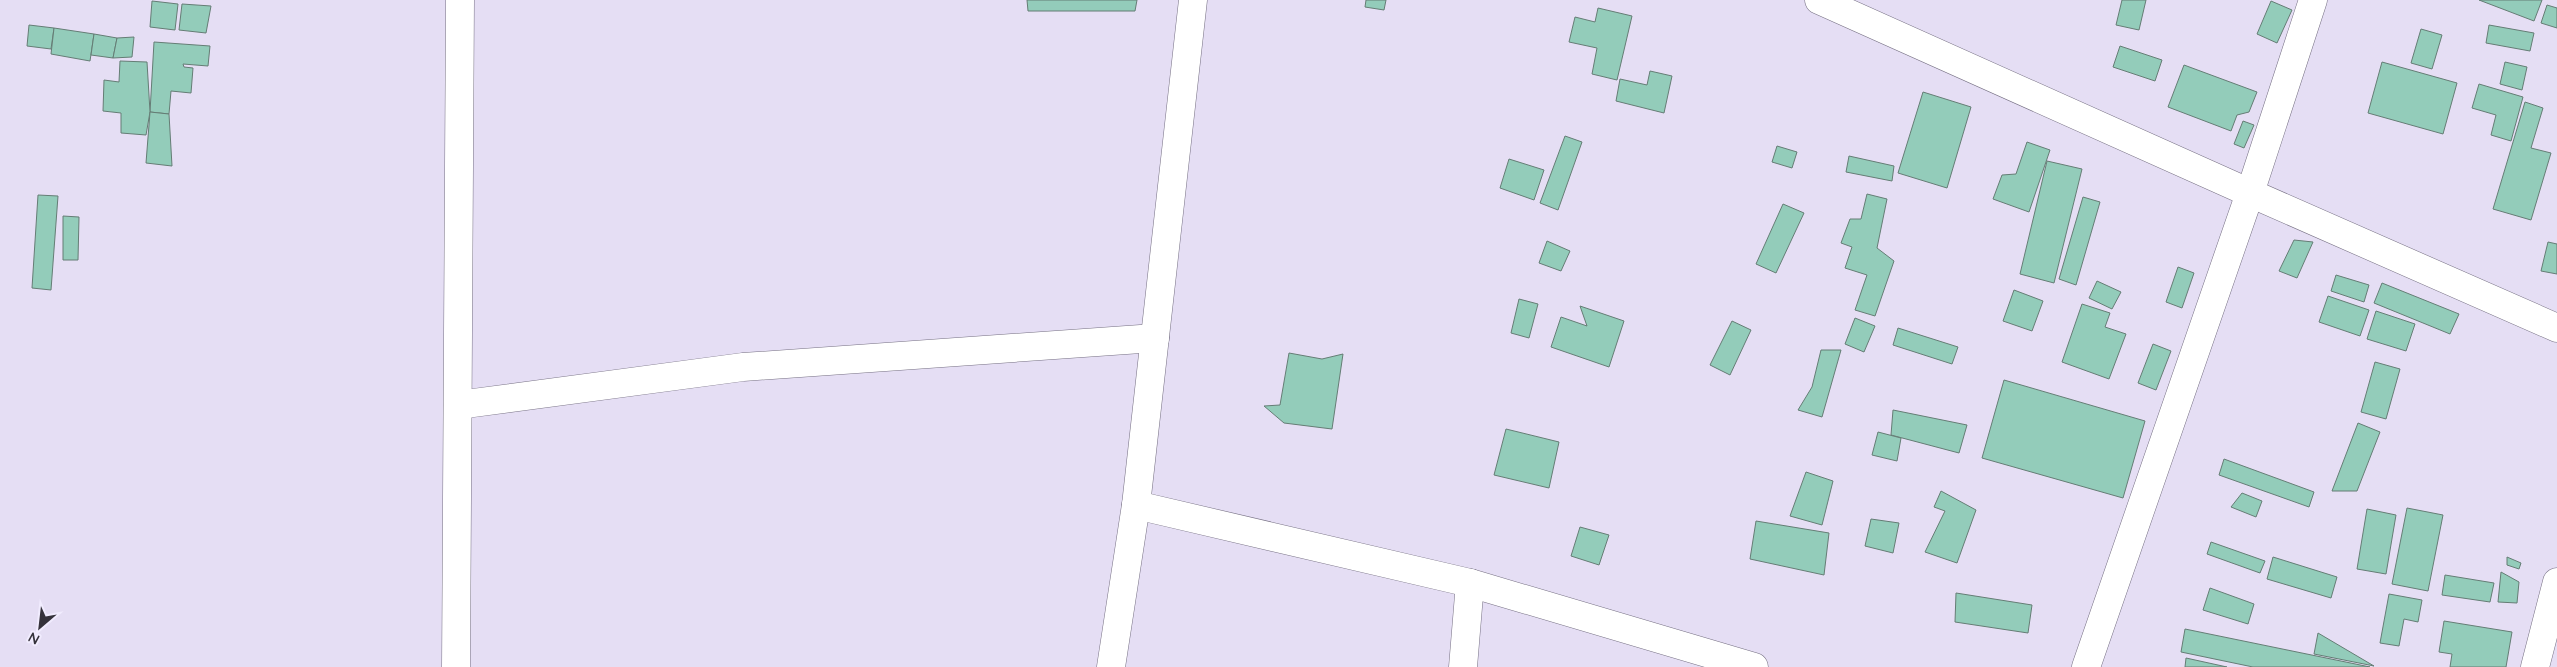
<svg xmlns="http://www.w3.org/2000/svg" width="2557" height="667" viewBox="0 0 2557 667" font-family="Quicksand,sans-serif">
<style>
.building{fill:#93ccba;stroke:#657d75}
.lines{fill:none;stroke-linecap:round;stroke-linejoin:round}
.minor-casing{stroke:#767083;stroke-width:29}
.minor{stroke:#fff;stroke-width:28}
</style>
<rect width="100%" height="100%" fill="#e5def4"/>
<g class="building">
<path d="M1027 0H1137L1135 11H1028Z"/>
<path d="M1366 0H1386L1384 10 1365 7Z"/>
<path d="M2122 0H2146L2139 30 2116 25Z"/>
<path d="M2479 0H2542L2534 21Z"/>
<path d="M152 1 178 4 175 30 150 27Z"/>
<path d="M2271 1 2292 10 2277 43 2257 34Z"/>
<path d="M182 4 211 6 206 33 179 30Z"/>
<path d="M2547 5 2557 8V28L2541 23Z"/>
<path d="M1598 8 1632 16 1617 80 1592 74 1597 48 1569 42 1575 17 1595 22Z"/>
<path d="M29 25 54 28 51 49 27 46Z"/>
<path d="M2489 25 2534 33 2530 51 2486 43Z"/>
<path d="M54 28 94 34 90 61 51 54Z"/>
<path d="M2421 29 2442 35 2432 69 2411 63Z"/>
<path d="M94 34 117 38 113 58 91 55Z"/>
<path d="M134 37 132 57 113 58 117 38Z"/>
<path d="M154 42 210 46 208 66 183 64 184 67 193 68 191 93 171 91 169 114 150 112Z"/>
<path d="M2120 46 2162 60 2155 81 2113 67Z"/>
<path d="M120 61 147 62 150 112 146 135 121 133V113L103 111 104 80 119 82Z"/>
<path d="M2382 62 2457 83 2443 134 2368 113Z"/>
<path d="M2505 62 2527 67 2522 90 2500 84Z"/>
<path d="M2184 65 2257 92 2249 112 2237 115 2231 131 2168 107Z"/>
<path d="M1650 71 1672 76 1664 113 1616 101 1620 79 1647 85Z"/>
<path d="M2479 84 2523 97 2511 141 2491 135 2496 115 2472 108Z"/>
<path d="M1923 92 1971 107 1947 188 1898 173Z"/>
<path d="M2525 102 2543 108 2531 148 2551 153 2531 220 2493 209Z"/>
<path d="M150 112 169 114 172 166 146 163Z"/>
<path d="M2243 121 2254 125 2244 148 2234 144Z"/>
<path d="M1565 136 1582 142 1558 210 1540 203Z"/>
<path d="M2027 142 2050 150 2029 212 1993 199 2002 175 2016 174Z"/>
<path d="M1777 146 1797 152 1792 168 1772 162Z"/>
<path d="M1849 156 1894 166 1892 181 1846 172Z"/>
<path d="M1509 159 1544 170 1534 200 1500 188Z"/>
<path d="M2047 161 2082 169 2054 283 2020 274Z"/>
<path d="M1867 194 1887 199 1877 248 1894 261 1875 316 1855 310 1867 275 1845 268 1852 247 1841 243 1850 219H1861Z"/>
<path d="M38 195 58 196 51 290 32 288Z"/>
<path d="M2083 197 2100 202 2076 285 2059 279Z"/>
<path d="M1783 204 1804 213 1776 273 1756 264Z"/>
<path d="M63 216 79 217 78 260H63Z"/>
<path d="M2294 240 2313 242 2297 278 2279 271Z"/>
<path d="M1547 241 1570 251 1561 271 1539 263Z"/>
<path d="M2548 242 2557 244V274L2541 271Z"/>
<path d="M2178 267 2194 273 2182 308 2166 302Z"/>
<path d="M2336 275 2369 285 2364 302 2331 291Z"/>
<path d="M2097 281 2121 292 2112 309 2089 298Z"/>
<path d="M2382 283 2459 314 2450 334 2374 303Z"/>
<path d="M2014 290 2043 301 2032 331 2003 321Z"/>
<path d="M2328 296 2369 310 2360 336 2319 322Z"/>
<path d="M1519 299 1538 304 1529 338 1511 333Z"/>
<path d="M2082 304 2110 313 2105 327 2126 334 2109 379 2062 362Z"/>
<path d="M1580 306 1624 321 1609 367 1551 347 1561 317 1587 326Z"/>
<path d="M2376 311 2415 324 2406 351 2367 339Z"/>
<path d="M1855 318 1875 326 1864 352 1845 344Z"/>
<path d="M1732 321 1751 330 1730 375 1710 365Z"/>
<path d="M1898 328 1958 347 1952 364 1893 345Z"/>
<path d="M2153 344 2171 351 2156 390 2138 383Z"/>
<path d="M1821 350H1841L1822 417 1798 410 1812 387Z"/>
<path d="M1289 353 1322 359 1343 354 1332 429 1284 423 1264 406 1280 405Z"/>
<path d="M2375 362 2400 369 2386 419 2361 412Z"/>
<path d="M2004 380 2145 421 2123 498 1982 458Z"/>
<path d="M1893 410 1967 425 1959 453 1891 435Z"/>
<path d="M2358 423 2380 432 2357 491H2332Z"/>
<path d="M1506 429 1559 442 1549 488 1494 475Z"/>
<path d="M1878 432 1901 438 1897 461 1872 455Z"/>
<path d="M2224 459 2314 492 2309 507 2219 475Z"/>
<path d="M1806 472 1833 481 1822 525 1790 516Z"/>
<path d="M1941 491 1976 510 1957 563 1925 552 1945 511 1934 507Z"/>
<path d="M2242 493 2262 501 2256 517 2231 507Z"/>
<path d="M2407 508 2443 515 2428 591 2392 584Z"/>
<path d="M2367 509 2396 515 2386 574 2357 569Z"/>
<path d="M1871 519 1899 523 1893 553 1865 546Z"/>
<path d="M1756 521 1829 533 1824 575 1750 559Z"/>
<path d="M1580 527 1609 535 1599 565 1571 556Z"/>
<path d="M2211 542 2265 561 2260 573 2207 554Z"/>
<path d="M2273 557 2337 577 2331 598 2267 579Z"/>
<path d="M2507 557 2521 563 2519 569 2507 565Z"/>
<path d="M2501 572 2519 582 2517 603 2498 602Z"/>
<path d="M2445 575 2494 583 2490 602 2442 595Z"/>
<path d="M2210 588 2254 604 2248 624 2203 610Z"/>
<path d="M1956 593 2032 605 2028 633 1955 622Z"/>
<path d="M2389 594 2422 600 2418 622 2404 619 2399 646 2380 643Z"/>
<path d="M2444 621 2512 632 2506 667H2450L2452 654 2439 652Z"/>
<path d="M2185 629 2370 667H2253L2181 652Z"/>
<path d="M2318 633 2374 666 2314 654Z"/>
<path d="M2186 658 2227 667H2185Z"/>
</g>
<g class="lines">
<defs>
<g id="minor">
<path d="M1819 0 2250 193 2557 328"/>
<path d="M458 405 743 367 1155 338"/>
<path d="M1136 505 1470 583 1754 667"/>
<path d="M456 667 460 0"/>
<path d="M1111 667 1136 505 1193 0"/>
<path d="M1463 667 1470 583"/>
<path d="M2086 667 2250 193 2313 0"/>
<path d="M2535 667 2557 582"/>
</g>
</defs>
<use href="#minor" class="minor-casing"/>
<use href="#minor" class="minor"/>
</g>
<g transform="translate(40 627) rotate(208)" stroke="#f1ecfe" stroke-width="4" paint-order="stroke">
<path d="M0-4L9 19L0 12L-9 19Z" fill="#35323b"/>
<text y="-8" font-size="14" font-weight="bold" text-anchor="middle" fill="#35323b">N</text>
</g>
</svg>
